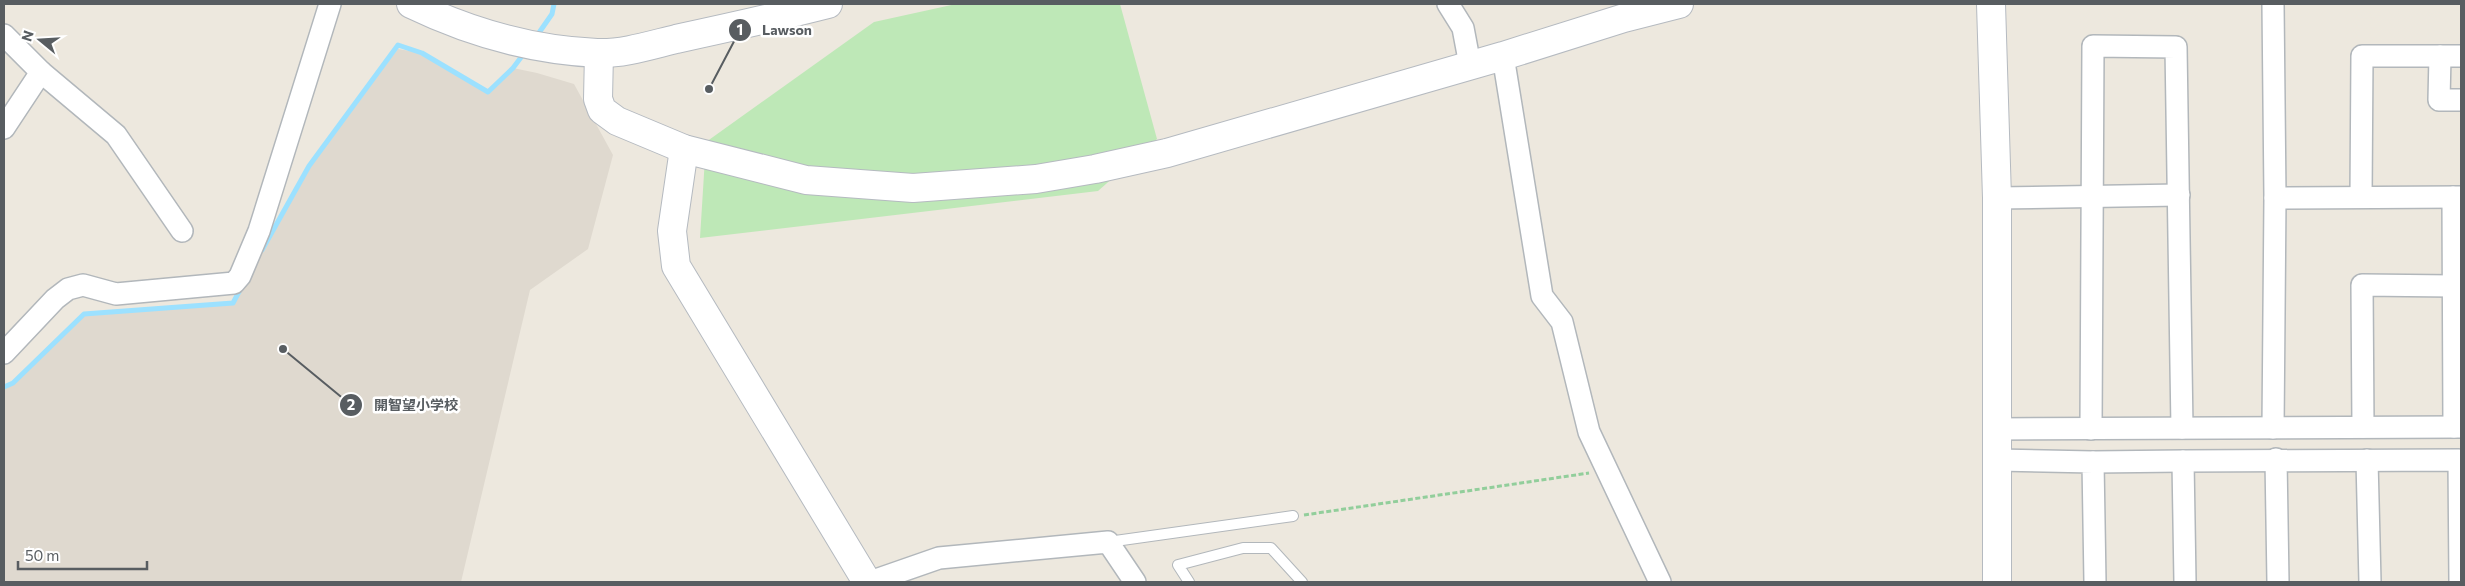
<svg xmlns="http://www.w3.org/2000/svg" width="2465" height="586" viewBox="0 0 2465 586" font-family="Commissioner,'Noto Sans JP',sans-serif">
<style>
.education{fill:#dfd9cf}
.green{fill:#bee8b7}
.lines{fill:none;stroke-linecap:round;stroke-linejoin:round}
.stream{stroke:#9ce1ff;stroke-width:5}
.lane-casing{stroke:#b2b7bb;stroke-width:12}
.street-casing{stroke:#b2b7bb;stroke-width:24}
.secondary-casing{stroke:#b5bac0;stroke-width:30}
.path{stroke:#92ce9b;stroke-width:3;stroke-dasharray:5 2.5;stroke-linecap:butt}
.lane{stroke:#fff;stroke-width:10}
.street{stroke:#fff;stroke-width:21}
.secondary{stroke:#fff;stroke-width:28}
.leader{fill:none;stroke:#585d61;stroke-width:2}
.callout-dot{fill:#585d61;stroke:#fff;stroke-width:2}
.mark-label{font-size:15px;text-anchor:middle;font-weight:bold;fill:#fff}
.callout-label{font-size:14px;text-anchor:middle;font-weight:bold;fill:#585d61;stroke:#fff;stroke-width:5;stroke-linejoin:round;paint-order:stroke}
</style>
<rect width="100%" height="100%" fill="#ede8de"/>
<path class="education" d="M398 49 422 53 488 92 513 68 537 73 574 84 613 155 588 249 530 290 461 582H4V387L13 383 84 314 233 303 310 163Z"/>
<path class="green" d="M956 4H1120L1157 139 1098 191 700 238 706 142 874 22Z"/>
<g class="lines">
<g class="stream">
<path d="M536 37 552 14 554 4"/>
<path d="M262 250 309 166 398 45 422 53 488 92 513 68 525 52"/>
<path d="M4 387 13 383 84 314 233 303 242 286"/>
</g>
<defs>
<g id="lane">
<path d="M1108 542 1293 516"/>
<path d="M1189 582 1178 565 1243 548H1271L1302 582"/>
</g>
<g id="street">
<path d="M1448 4 1463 28 1470 65"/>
<path d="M2273 4 2275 198 2273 428"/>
<path d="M4 35 41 72 4 128"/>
<path d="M1503 56 1542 296 1562 322 1589 432 1660 582"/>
<path d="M2440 56 2439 100H2461"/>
<path d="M41 72 116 135 182 231"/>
<path d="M2361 197 2362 56H2461"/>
<path d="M2453 197 2454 427"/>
<path d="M1997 198 2179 195"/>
<path d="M2275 198 2461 197"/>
<path d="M4 353 55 299 68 289 83 285 116 294 234 283 240 276 259 231 330 4"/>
<path d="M2363 427 2362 285 2453 286"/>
<path d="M1997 429 2461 427"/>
<path d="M2091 429 2093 46 2176 47 2182 428"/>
<path d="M2276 459 2278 582"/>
<path d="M1997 460 2093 462 2095 582"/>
<path d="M2367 460 2370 582"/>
<path d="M2093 462 2183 461"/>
<path d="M870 582 939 558 1108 542 1135 582"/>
<path d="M2185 582 2183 461 2459 460 2460 582"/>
</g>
<g id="secondary">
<path d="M411 4C469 32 532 50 597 53 623 54 651 45 676 39 727 28 777 17 828 4"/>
<path d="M1991 4 1997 198V582"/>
<path d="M599 53 598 99 602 110 617 121 684 149 806 180 913 188 1036 179 1095 169 1167 153 1503 56 1624 18 1679 4"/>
<path d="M684 149 672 231 676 266 867 582"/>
</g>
</defs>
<use href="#lane" class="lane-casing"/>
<use href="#street" class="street-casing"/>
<use href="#secondary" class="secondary-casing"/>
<path class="path" d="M1304 515 1589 473"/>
<use href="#lane" class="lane"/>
<use href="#street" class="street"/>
<use href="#secondary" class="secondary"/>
</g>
<path class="leader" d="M709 89L740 30M283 349L351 405"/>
<g class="callout-dot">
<circle cx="709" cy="89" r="5"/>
<circle cx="283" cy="349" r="5"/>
<circle cx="740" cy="30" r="12"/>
<circle cx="351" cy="405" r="12"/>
</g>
<g class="mark-label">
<text x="740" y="35">1</text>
<text x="351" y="410">2</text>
</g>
<g class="callout-label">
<text x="787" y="35">Lawson</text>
<text x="416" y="410">開智望小学校</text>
</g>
<rect width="2465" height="586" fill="none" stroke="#585d61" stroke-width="10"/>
<g transform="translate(40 40) rotate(288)" stroke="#ffffff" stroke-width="4" paint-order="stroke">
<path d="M0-4L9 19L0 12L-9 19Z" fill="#585d61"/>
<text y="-8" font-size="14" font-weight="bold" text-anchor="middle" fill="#585d61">N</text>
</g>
<path d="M18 561v8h129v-8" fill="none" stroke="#585d61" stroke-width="2.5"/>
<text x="25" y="561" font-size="15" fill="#585d61" stroke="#ffffff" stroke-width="4" paint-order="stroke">50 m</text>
</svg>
